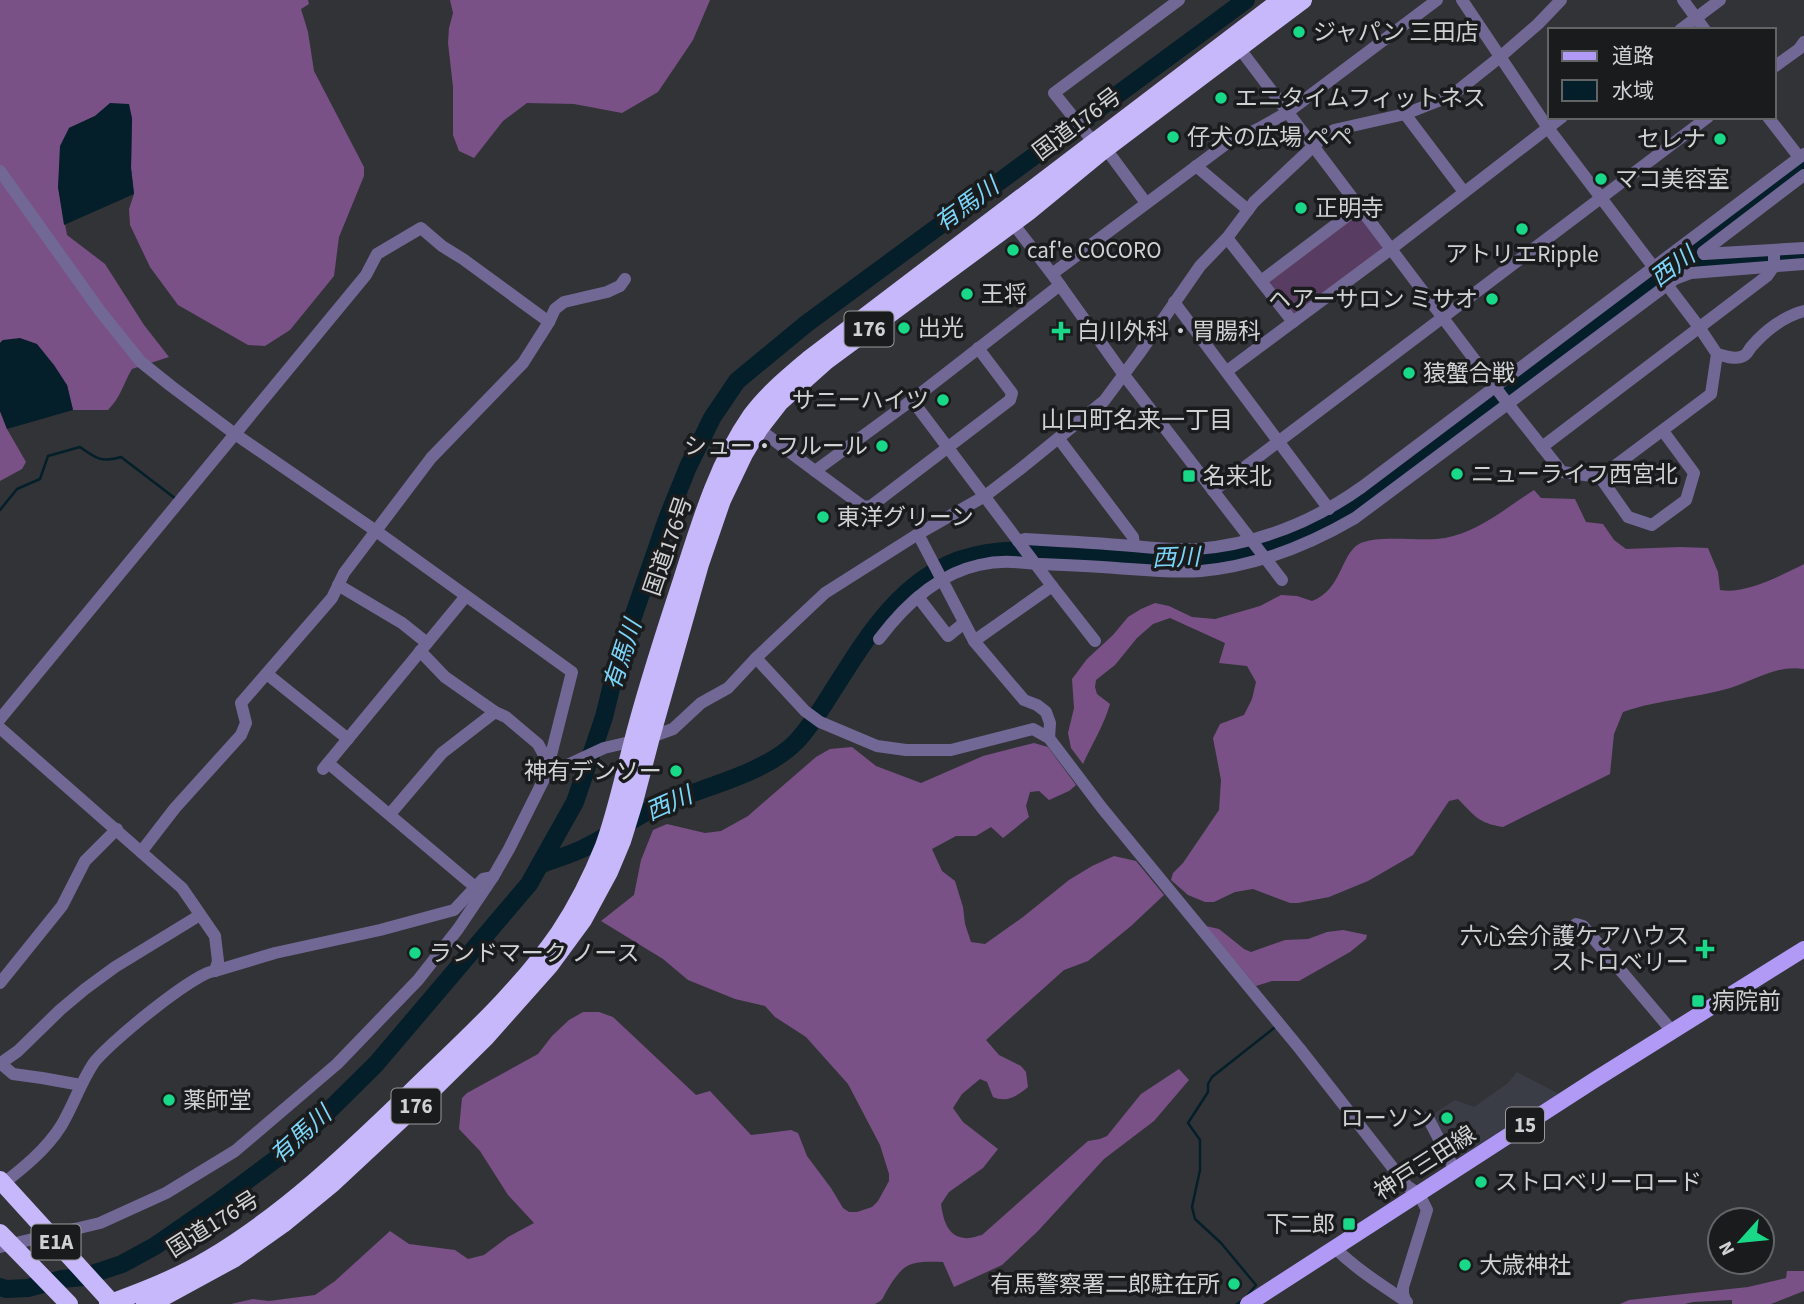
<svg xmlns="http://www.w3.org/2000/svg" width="1804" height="1304" viewBox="0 0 1804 1304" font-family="'Source Sans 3','Noto Sans JP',sans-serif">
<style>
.built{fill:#3a3d46}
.green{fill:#583c62}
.forest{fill:#795187}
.water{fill:#041f29}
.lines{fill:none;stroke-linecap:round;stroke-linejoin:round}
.stream{stroke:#041f29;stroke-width:2.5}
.river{stroke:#041f29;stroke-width:18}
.minor{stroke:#726895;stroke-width:12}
.major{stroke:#b09af6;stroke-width:16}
.highway{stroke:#c6b8fa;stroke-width:18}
.highway-bridge{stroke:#c6b8fa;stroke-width:18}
.poi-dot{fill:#19d989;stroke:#1a1b1d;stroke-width:2.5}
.labels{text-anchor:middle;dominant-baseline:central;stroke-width:7;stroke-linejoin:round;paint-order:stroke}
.shield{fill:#1a1b1d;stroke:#999a9c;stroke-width:2}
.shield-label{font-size:21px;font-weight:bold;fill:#d0d1d3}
.poi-label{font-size:23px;fill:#d0d1d3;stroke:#1a1b1d;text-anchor:start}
.street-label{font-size:23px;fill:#d0d1d3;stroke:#1a1b1d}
.water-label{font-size:24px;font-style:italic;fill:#7ad5f8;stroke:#1a1b1d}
.neighbourhood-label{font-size:24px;fill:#d0d1d3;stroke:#1a1b1d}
</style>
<rect width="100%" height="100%" fill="#323337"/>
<path class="built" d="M1517 1072 1559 1094 1456 1159 1430 1116 1455 1100 1474 1107 1508 1083Z"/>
<path class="green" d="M1352 216H1361L1383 245 1381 250 1296 314 1290 313 1268 284 1269 278Z"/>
<g class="forest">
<path d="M0 0H308L309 4 301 9 308 32 314 71 364 167V176L339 237 334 276 290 330 265 346 248 345 178 305 150 267 130 225 129 209 134 194 131 168 132 118 111 103 95 116 69 128 58 187 67 235 105 264 144 325 169 357 132 369C123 384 121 397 108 410H73L67 385 3 340 0 343Z"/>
<path d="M450 0H710L693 40 658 92 622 113 574 104 527 103 503 121 474 158 459 151 453 135V87L448 43 449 28 453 13Z"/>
<path d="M0 411 7 429 26 462 22 469 0 481Z"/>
<path d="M1534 490 1541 498 1575 499 1586 522 1603 524 1614 540 1626 549 1680 547 1708 548 1718 572 1720 590C1744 595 1782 575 1804 564V669C1778 665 1759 678 1736 686 1701 698 1659 699 1623 712L1614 734 1610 774 1503 827C1478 823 1475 816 1458 799L1449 801 1413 855 1368 881 1329 897 1298 903H1290L1253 889 1235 892 1214 902H1205L1188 895 1171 880 1173 873 1183 863 1219 810 1221 780 1213 738 1220 724 1244 715 1252 699 1256 682 1247 666 1219 663 1225 643 1170 618 1153 624 1137 638 1115 665 1096 680 1095 687 1097 694 1110 704C1104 725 1092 744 1083 764L1071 748 1068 733 1074 708 1072 679 1087 659 1113 635 1128 617 1141 609 1155 603 1169 606 1192 617 1215 619 1260 606 1281 595 1297 596 1312 601C1342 590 1340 555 1359 544 1376 534 1423 542 1445 538 1478 532 1506 508 1534 490Z"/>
<path d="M1034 743 1048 747 1076 785 1069 791 1049 800 1039 791 1030 792 1026 806 1029 817 1003 838 991 827 976 836H956L932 849 942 871 955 881 963 907 965 924 971 942 985 944 1023 917 1069 880 1092 866 1114 856 1136 861 1164 895 1131 926 1088 961 1064 970 986 1040 999 1055 1021 1066 1026 1072 1028 1087C1017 1096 1007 1103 993 1097L987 1082 980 1079 962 1094 953 1108 963 1122 998 1149 983 1168 949 1192 941 1204C943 1218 947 1237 965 1238 970 1239 977 1236 982 1235L1088 1141 1100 1139 1107 1136 1141 1094 1179 1069 1189 1080 1154 1121 1104 1159 1038 1231 1002 1265 954 1287 943 1262C909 1261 904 1262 886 1292 883 1298 882 1301 875 1304H231L253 1299 269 1301 315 1295 335 1281 390 1231 409 1244 455 1250 468 1259 484 1255 508 1237 534 1223 508 1195 480 1151 459 1129 462 1098 467 1093 538 1054 552 1036 569 1020 583 1012H599L613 1017 696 1095 710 1091 751 1135 791 1130 798 1133 807 1156 831 1188 843 1208 849 1212H857L872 1207 878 1201 889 1181V1174L880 1145 848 1084 806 1037 775 1017 765 1006 735 999 688 980 663 959 601 921 634 895 641 860 653 830 667 824 705 833 721 831 748 816 816 757 830 749 852 747 876 766 921 783 983 756Z"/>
<path d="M1206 926 1219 929 1244 949 1251 952 1285 940 1308 939 1327 932 1343 930 1367 935 1366 939 1350 952 1299 981H1272L1256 986Z"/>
<path d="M1787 1271H1804V1291L1771 1304H1732V1300L1693 1302 1685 1304H1620L1629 1300 1748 1287 1786 1278Z"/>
</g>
<g class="water">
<path d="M110 103 129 104 132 118 131 168 134 194 64 225 58 187 60 146 69 128 95 116Z"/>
<path d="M20 338 37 344 54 365 67 385 73 410 7 429 0 411V343L3 340Z"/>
</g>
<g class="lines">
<g class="stream">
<path d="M0 510 17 489 40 479 48 456 80 447C95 458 102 463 121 457L176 499"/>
<path d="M1248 1295 1256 1285 1221 1243 1195 1219 1192 1207 1200 1170V1140L1188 1123 1208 1092V1084L1212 1077 1274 1028"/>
<path d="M1237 1304 1243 1300"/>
</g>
<g class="river">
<path d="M1679 265 1804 256"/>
<path d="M540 865C554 859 570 855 584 848 610 836 632 818 658 806 699 788 763 775 796 742 809 728 820 711 830 695 864 642 896 584 959 560 1001 545 1046 551 1089 555 1107 556 1125 556 1142 557 1154 558 1167 561 1179 561 1189 562 1200 559 1211 558 1265 552 1313 536 1359 507L1804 168"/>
<path d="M0 1287 6 1289 28 1288 62 1279 83 1277 122 1264 155 1246 217 1203 292 1147 376 1064 529 884 575 802 604 717 618 660 667 519 688 467 712 418 737 381 806 324 1246 0"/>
</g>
<g class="minor">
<path d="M1683 0 1705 30"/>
<path d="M1680 30 1720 0"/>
<path d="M1240 49 1508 404 1562 472 1600 477 1711 394 1717 354 1699 327 1548 128 1462 0"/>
<path d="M1774 67 1799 49 1804 42"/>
<path d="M1405 114 1464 192"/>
<path d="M1768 117 1799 157"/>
<path d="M1099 149 1054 93 1179 0"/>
<path d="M1106 149 1146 203"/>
<path d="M1196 166 1248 210"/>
<path d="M0 171 100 311 141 362 171 386 235 434 376 531 572 672 546 775 509 849 493 877 458 929 418 980 337 1064 235 1151 166 1193 100 1223 0 1247"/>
<path d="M1008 217 1052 274 1124 375 1282 580"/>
<path d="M1227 238 1293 322"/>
<path d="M1704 254 1703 252 1804 175"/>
<path d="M1704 254 1804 248"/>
<path d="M1052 274 1226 144 1258 129 1288 112 1437 0"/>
<path d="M1261 281 1359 207"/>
<path d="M1174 302 1329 509"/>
<path d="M1717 354C1725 356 1737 361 1745 355 1748 353 1749 349 1752 346 1765 331 1784 316 1804 311"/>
<path d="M1227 371 1391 249 1562 117"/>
<path d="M912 400 1052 586 1095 641"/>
<path d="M759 429 815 471 912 400 1060 285"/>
<path d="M1059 439 1133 537 1134 546"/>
<path d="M1542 447 1767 276 1774 266V250"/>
<path d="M815 471 864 507 871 506 1010 400 1012 393 978 348"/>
<path d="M1600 477 1628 517 1652 525 1686 500 1694 473 1663 431"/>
<path d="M1213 491 1708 117"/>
<path d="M918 534 974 641 1024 700 1037 705 1046 712 1050 723 1049 738"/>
<path d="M1018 541 1025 539C1061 541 1097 543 1133 546 1154 548 1176 550 1197 549 1258 544 1313 522 1362 487L1804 154"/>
<path d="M338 585 402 623 427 643"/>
<path d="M918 597 948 636 964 623"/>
<path d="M879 639C904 606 937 574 979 565 1001 560 1016 562 1037 564 1063 565 1090 566 1116 568 1144 570 1173 573 1201 571 1257 566 1307 546 1355 518L1675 279 1691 273 1804 264"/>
<path d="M974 641 1052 586"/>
<path d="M420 651 445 677 495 712 506 717 538 744 543 753 544 760 542 767"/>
<path d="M756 658 805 711 820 722 877 746 906 750H951L1033 729 1049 738 1102 808 1300 1049 1407 1186 1419 1194 1427 1210 1403 1287V1294L1405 1300"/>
<path d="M267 674 348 739"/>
<path d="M0 719 366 275 377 254 421 228 442 246 463 259 549 322"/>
<path d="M0 728 182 888 215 936 218 961 215 971"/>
<path d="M328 763 475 887"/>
<path d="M323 769 466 596"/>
<path d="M546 775 604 748 651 737 673 729 701 703 728 688 756 658 825 593 918 534 985 496 1019 470 1104 401 1139 354 1200 266 1227 238 1254 202 1319 141 1334 130 1405 114 1451 96 1500 57 1538 24 1561 0"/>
<path d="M390 814 442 753 495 712"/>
<path d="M141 852 175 808 241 735 246 723 241 703 332 598 344 573 431 458 523 363 549 322 555 309 564 302 607 292 620 286 625 279"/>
<path d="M1576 924 1583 926 1672 1031"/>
<path d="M0 983 62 906 85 861 117 829"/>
<path d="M0 1063 13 1074 42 1078 81 1085"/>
<path d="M1 1063 18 1051 60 1010 85 989 115 967 200 915"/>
<path d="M1428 1118 1455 1170"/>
<path d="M0 1186C22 1169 46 1150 61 1126 73 1106 80 1084 93 1064 105 1046 196 971 215 971L275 953 380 930 454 910 483 879 493 877"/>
<path d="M1335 1248C1356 1269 1383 1286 1407 1302"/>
</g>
<path class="major" d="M1248 1304 1596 1079 1804 949"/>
<g class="highway">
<path d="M108 1304C143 1291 177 1278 209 1259 283 1215 346 1155 408 1095 460 1044 517 994 559 933 577 906 592 876 604 846 616 813 623 779 632 745 646 689 664 635 682 580 700 524 717 465 751 416 766 395 788 377 808 360L1281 0"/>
<path d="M145 1304 158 1300 235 1258 283 1224 333 1183 421 1101 486 1037 550 965 583 920 609 872 622 841 634 802 651 737 700 564 722 500 744 454 759 429 780 402 826 361 1028 212 1101 152 1303 0"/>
</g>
<g class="highway-bridge">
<path d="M0 1180 113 1304"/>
<path d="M0 1233 69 1304"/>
</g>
</g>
<g class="poi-dot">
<circle cx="1299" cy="32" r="7"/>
<circle cx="1221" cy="98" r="7"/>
<circle cx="1173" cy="137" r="7"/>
<circle cx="1720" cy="139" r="7"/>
<circle cx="1601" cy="179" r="7"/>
<circle cx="1301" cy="208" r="7"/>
<circle cx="1522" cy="229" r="7"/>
<circle cx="1013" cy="250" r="7"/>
<circle cx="967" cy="294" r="7"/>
<circle cx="1492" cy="299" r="7"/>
<circle cx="904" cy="328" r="7"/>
<path d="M1057.5 320.5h7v7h7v7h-7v7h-7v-7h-7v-7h7z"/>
<circle cx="1409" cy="373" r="7"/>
<circle cx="943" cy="400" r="7"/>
<circle cx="882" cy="446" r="7"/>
<circle cx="1457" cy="474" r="7"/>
<rect x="1182" y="469" width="14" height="14" rx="3.5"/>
<circle cx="823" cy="517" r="7"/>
<circle cx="676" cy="771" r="7"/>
<path d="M1701.5 938.5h7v7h7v7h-7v7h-7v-7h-7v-7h7z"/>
<circle cx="415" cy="953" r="7"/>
<rect x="1691" y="994" width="14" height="14" rx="3.5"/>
<circle cx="169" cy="1100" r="7"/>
<circle cx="1447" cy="1118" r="7"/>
<circle cx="1481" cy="1182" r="7"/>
<rect x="1342" y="1217" width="14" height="14" rx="3.5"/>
<circle cx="1465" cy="1265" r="7"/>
<circle cx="1234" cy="1284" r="7"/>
</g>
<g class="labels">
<g class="shield">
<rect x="844.5" y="311.5" width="49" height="35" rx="5"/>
<rect x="391.5" y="1088.5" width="49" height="35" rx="5"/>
<rect x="1506" y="1107.5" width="38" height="35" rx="5"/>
<rect x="31.5" y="1224.5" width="49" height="35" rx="5"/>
</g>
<g class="shield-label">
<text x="869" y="329">176</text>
<text x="416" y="1106">176</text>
<text x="1525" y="1125">15</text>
<text x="56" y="1242">E1A</text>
</g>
<g class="poi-label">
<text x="1313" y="32">ジャパン 三田店</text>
<text x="1235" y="98">エニタイムフィットネス</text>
<text x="1187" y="137">仔犬の広場 ペペ</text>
<text x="1706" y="139" text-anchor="end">セレナ</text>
<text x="1615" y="179">マコ美容室</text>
<text x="1315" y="208">正明寺</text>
<text x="1027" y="250">caf'e COCORO</text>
<text x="1522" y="254" text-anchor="middle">アトリエRipple</text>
<text x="981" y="294">王将</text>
<text x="1478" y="299" text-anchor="end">ヘアーサロン ミサオ</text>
<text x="918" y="328">出光</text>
<text x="1077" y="331">白川外科・胃腸科</text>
<text x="1423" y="373">猿蟹合戦</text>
<text x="929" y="400" text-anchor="end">サニーハイツ</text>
<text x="868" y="446" text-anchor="end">シュー・フルール</text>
<text x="1471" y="474">ニューライフ西宮北</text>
<text x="1203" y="476">名来北</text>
<text x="837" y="517">東洋グリーン</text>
<text x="662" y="771" text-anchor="end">神有デンソー</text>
<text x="1689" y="936" text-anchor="end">六心会介護ケアハウス<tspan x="1689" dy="26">ストロベリー</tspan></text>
<text x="429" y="953">ランドマーク ノース</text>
<text x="1712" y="1001">病院前</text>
<text x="183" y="1100">薬師堂</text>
<text x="1433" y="1118" text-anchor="end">ローソン</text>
<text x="1495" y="1182">ストロベリーロード</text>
<text x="1335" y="1224" text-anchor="end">下二郎</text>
<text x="1479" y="1265">大歳神社</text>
<text x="1220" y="1284" text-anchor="end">有馬警察署二郎駐在所</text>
</g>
<g class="street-label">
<text transform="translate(1077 124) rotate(-37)">国道176号</text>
<text transform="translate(668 546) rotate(-71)">国道176号</text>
<text transform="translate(1425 1163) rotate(-33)">神戸三田線</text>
<text transform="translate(213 1224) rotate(-32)">国道176号</text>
</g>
<g class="water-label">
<text transform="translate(967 205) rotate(-36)">有馬川</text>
<text transform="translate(1673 267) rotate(-37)">西川</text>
<text transform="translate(1176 558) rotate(-2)">西川</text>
<text transform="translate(623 655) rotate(-72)">有馬川</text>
<text transform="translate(669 804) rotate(-24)">西川</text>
<text transform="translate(301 1135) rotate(-42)">有馬川</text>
</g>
<g class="neighbourhood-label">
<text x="1137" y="420">山口町名来一丁目</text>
</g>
</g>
<rect x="1548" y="28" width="228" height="91" fill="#1a1b1d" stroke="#636466" stroke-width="2"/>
<rect x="1562" y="51" width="35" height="10" fill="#b09af6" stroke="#636466" stroke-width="2"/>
<text x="1612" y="63" font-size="21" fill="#d0d1d3">道路</text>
<rect x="1562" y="80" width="35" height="21" fill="#041f29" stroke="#636466" stroke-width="2"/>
<text x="1612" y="98" font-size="21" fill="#d0d1d3">水域</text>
<g transform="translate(1741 1241) rotate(243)"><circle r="33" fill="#1a1b1d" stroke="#636466" stroke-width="2"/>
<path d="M0-5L12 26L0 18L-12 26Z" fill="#19d989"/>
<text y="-10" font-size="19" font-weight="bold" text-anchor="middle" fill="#d0d1d3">N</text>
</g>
</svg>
